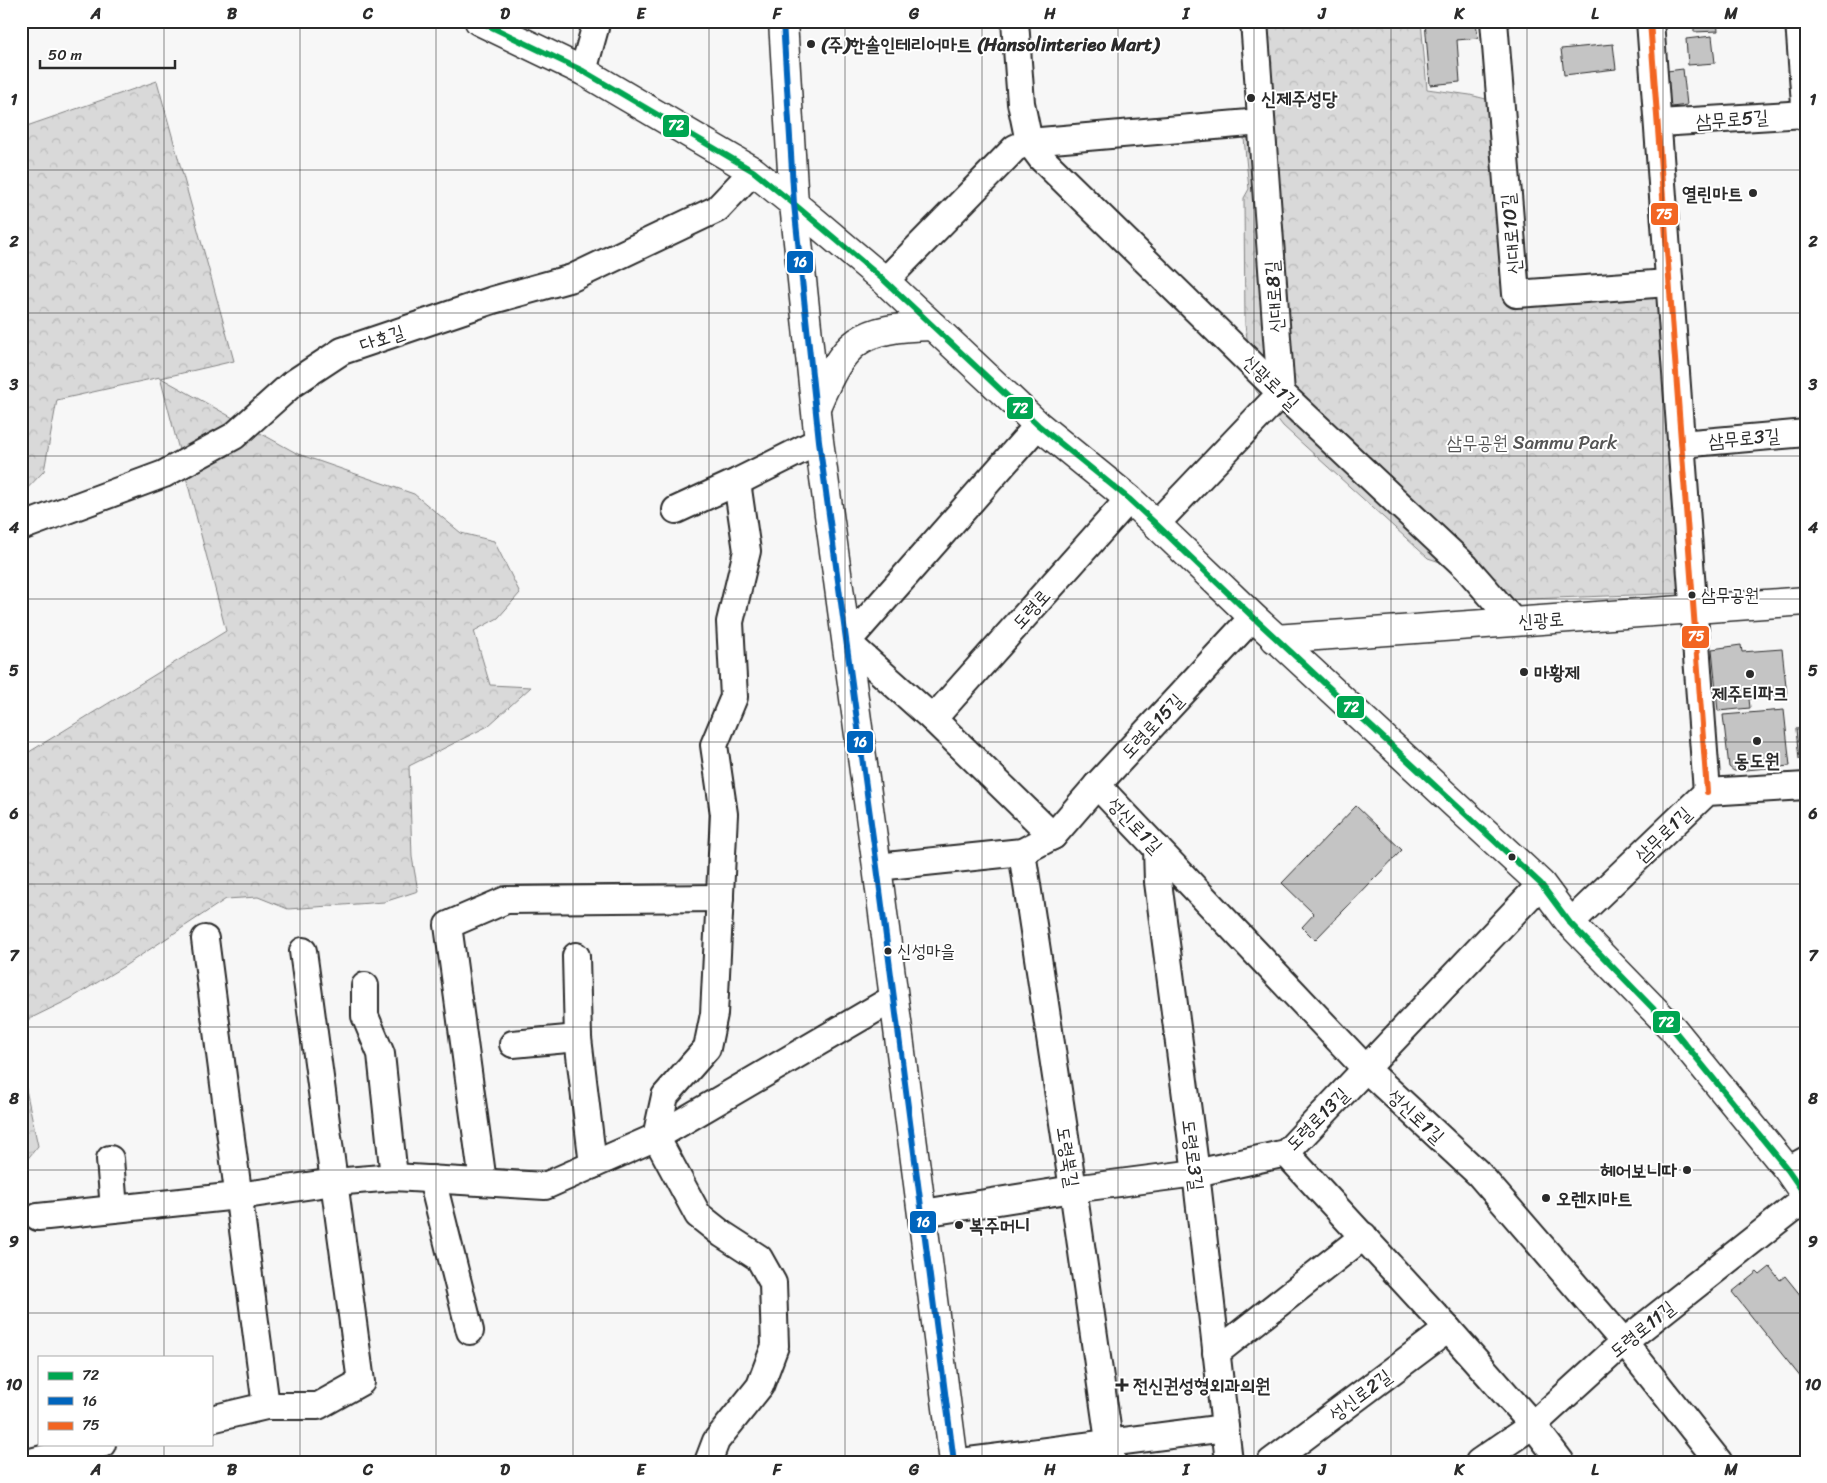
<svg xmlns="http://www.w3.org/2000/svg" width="1827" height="1483" viewBox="0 0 1827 1483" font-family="Sriracha,'Poor Story',sans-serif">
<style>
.forest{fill:url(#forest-crowns);stroke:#828282}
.building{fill:#c4c4c4;stroke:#2b2b2b}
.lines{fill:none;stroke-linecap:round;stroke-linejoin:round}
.minor-casing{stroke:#2b2b2b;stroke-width:30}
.major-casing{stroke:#2b2b2b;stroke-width:31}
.minor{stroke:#fff;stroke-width:26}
.major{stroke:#fff;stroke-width:28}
.bus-1-casing{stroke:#fff;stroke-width:10}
.bus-2-casing{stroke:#fff;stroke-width:10}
.bus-3-casing{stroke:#fff;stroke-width:10}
.bus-1{stroke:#00a651;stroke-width:6}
.bus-2{stroke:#0065bd;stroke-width:6}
.bus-3{stroke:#f26522;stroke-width:6}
.grid{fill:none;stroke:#2b2b2b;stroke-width:1;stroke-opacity:0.55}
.poi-dot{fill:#2b2b2b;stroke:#fff;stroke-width:2}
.labels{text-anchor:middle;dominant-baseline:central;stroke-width:4;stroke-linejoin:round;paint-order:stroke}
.bus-label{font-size:18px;fill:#2b2b2b;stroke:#fff;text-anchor:start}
.poi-label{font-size:19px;font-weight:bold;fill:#2b2b2b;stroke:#fff;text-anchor:start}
.street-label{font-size:19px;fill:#2b2b2b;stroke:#fff}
.park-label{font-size:19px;fill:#565656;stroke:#fff}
.line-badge{stroke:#fff;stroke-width:2}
.badge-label{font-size:14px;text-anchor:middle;font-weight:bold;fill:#fff}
.neatline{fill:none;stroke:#2b2b2b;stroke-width:2}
.grid-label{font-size:16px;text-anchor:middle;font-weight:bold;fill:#2b2b2b}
</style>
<defs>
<pattern id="forest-crowns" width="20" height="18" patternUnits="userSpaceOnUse" patternTransform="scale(1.25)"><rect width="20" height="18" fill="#d9d9d9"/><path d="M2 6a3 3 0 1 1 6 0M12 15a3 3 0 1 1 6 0" fill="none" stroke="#bababa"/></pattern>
</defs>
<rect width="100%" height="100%" fill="#f7f7f7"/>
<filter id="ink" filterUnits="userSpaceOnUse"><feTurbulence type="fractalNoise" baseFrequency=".02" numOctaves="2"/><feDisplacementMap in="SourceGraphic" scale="10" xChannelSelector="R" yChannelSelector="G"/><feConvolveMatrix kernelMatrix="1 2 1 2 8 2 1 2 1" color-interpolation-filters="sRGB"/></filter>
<g filter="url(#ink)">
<g class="forest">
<path d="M1266 21H1421L1427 89 1470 95 1490 100 1508 301 1661 297 1684 593 1478 601 1466 567 1449 565 1428 558 1283 426 1255 389 1245 325 1244 198 1249 189 1244 138 1253 137Z"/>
<path d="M157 81 234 361 161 378 298 454 414 494 461 533 494 541 520 593 498 618 474 631 490 685 531 687 488 726 409 766 412 857 418 891 384 902 288 909 258 897 226 899 126 965 70 999 21 1023V861L25 857 21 853V757L226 631 160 377 57 400 44 471 21 495V128Z"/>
<path d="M21 1066 38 1146 21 1167Z"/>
</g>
<g class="building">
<path d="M1425 21H1476L1478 38 1457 40 1460 82 1430 85Z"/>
<path d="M1694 21H1717L1718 31 1694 32Z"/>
<path d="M1712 36 1715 63 1688 65 1686 39Z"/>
<path d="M1613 44 1616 69 1564 75 1561 49Z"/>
<path d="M1683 69 1687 105 1664 108 1659 72Z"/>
<path d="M1741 645 1742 652 1782 649 1787 695 1749 699 1750 708 1718 711 1712 649Z"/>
<path d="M1784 710 1790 766 1734 771 1729 767 1723 715Z"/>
<path d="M1806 728V759H1799L1796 729Z"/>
<path d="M1356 806 1402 850 1315 940 1302 927 1314 914 1282 883Z"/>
<path d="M1770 1267 1780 1280 1785 1276 1806 1302V1384L1732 1292 1757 1272 1760 1275Z"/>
</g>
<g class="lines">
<defs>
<g id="minor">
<path d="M1015 21 1021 103 1029 142 1041 158 1281 393 1466 567 1514 622"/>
<path d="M1494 21 1516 294 1668 283"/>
<path d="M1650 21 1707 792"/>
<path d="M1799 21 1806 118"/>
<path d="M583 71 595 28 596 21"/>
<path d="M1659 123 1806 114"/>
<path d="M885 281 1015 148 1029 142 1261 122"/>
<path d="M1038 425 847 642 933 719 1053 836"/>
<path d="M1681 444 1806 433"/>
<path d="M676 510 737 482 819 441"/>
<path d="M1156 524 1281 393 1254 21"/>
<path d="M21 527 164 474 234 436 292 384 342 351 493 300 572 278 717 209 753 171"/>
<path d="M933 719 1129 499"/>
<path d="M1097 785 1366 1069 1479 1174 1624 1342 1719 1462"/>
<path d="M1157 848 1158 882 1196 1173 1229 1462"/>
<path d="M1022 852 1073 1189 1112 1462"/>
<path d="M877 867 1022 852 1053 836 1097 785 1253 617"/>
<path d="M1570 923 1707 792 1806 786"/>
<path d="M205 939 266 1406"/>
<path d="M576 956 578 1038 593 1165"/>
<path d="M365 986V1016L381 1054 394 1177"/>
<path d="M513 1044 578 1038"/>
<path d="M1286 1153 1448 1329 1533 1425 1561 1462"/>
<path d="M110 1159 114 1209"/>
<path d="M1788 1170 1806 1160"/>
<path d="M432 1179 470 1331"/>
<path d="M483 1182 448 925 506 900 720 898"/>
<path d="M923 1213 1073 1189 1196 1173 1286 1153 1541 884"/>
<path d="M38 1217 238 1196 334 1182 394 1177 545 1186 656 1137 894 998"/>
<path d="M1216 1353 1364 1236"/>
<path d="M211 1419 266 1406H318L361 1382 303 951"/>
<path d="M30 1462 102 1444"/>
<path d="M708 1462 716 1441 760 1386 775 1346 773 1283 759 1258 722 1234 698 1215 656 1137 665 1096 707 1048 714 1014 724 814 714 745 734 697 730 622 747 551 737 482"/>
<path d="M961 1462 1225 1428"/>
<path d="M1271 1462 1448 1329"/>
<path d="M1479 1462 1533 1425 1624 1342 1806 1198"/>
</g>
<g id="major">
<path d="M479 21 583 71 753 171 794 204 885 281 1038 425 1129 499 1156 524 1253 617 1541 884 1570 923 1673 1029 1788 1170 1806 1196"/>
<path d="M783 21 794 204 819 441 877 867 954 1462"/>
<path d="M816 407C845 339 859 328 933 326"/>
<path d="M1275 639 1806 601"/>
</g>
</defs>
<use href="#minor" class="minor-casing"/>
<use href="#major" class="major-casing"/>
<use href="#minor" class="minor"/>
<use href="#major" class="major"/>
<defs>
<path id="bus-1" d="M479 21 583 71 753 171 794 204 885 281 1038 425 1129 499 1156 524 1253 617 1541 884 1570 923 1673 1029 1788 1170 1806 1196"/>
<path id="bus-2" d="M783 21 794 204 819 441 877 867 954 1462"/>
<path id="bus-3" d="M1650 21 1707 792"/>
</defs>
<use href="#bus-1" class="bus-1-casing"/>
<use href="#bus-2" class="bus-2-casing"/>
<use href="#bus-3" class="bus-3-casing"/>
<use href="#bus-1" class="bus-1"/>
<use href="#bus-2" class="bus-2"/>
<use href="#bus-3" class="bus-3"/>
</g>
</g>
<path class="grid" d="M164 21V1357M300 21V1462M436 21V1462M573 21V1462M709 21V1462M845 21V1462M982 21V1462M1118 21V1462M1254 21V1462M1391 21V1462M1527 21V1462M1663 21V1462M21 170H1806M21 313H1806M21 456H1806M21 599H1806M21 742H1806M21 884H1806M21 1027H1806M21 1170H1806M21 1313H1806M164 1444V1462"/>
<g class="poi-dot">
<circle cx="811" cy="44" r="5"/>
<circle cx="1251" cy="98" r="5"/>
<circle cx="1753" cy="193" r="5"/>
<circle cx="1692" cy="595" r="4.5"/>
<circle cx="1524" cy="672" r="5"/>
<circle cx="1750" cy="674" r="5"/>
<circle cx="1757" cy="741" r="5"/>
<circle cx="1512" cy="857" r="4.5"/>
<circle cx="888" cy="951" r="4.5"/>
<circle cx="1687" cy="1170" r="5"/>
<circle cx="1546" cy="1198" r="5"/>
<circle cx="959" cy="1225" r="5"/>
<path d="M1119.5 1377.5h5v5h5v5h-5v5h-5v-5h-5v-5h5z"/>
</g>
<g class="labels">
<g class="bus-label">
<text x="1701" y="595">삼무공원</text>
<text x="897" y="951">신성마을</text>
</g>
<g class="poi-label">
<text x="821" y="44">(주)한솔인테리어마트 (Hansolinterieo Mart)</text>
<text x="1261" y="98">신제주성당</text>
<text x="1743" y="193" text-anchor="end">열린마트</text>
<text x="1534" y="672">마황제</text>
<text x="1750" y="693" text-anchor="middle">제주티파크</text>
<text x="1757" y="760" text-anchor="middle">동도원</text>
<text x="1677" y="1170" text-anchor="end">헤어보니따</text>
<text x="1556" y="1198">오렌지마트</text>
<text x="969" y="1225">복주머니</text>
<text x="1133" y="1385">전신권성형외과의원</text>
</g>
<g class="street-label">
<text transform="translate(1732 119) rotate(-4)">삼무로5길</text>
<text transform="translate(1511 234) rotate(-95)">신대로10길</text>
<text transform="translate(1274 297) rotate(-94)">신대로8길</text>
<text transform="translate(382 338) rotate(-19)">다호길</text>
<text transform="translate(1271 382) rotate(44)">신광로1길</text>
<text transform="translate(1744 438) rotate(-5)">삼무로3길</text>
<text transform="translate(1031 609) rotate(-48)">도령로</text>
<text transform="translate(1541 620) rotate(-4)">신광로</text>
<text transform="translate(1152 726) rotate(-47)">도령로15길</text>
<text transform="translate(1135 825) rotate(46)">성신로1길</text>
<text transform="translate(1663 834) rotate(-44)">삼무로1길</text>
<text transform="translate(1416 1116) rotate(43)">성신로1길</text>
<text transform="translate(1317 1119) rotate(-45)">도령로13길</text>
<text transform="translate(1193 1155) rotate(83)">도령로3길</text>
<text transform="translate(1068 1157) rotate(81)">도령북길</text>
<text transform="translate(1642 1329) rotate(-39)">도령로11길</text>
<text transform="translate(1360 1395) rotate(-37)">성신로2길</text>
</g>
<g class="park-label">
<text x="1532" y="442">삼무공원 Sammu Park</text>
</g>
</g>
<g class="line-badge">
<rect x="662" y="114" width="28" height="24" rx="5" fill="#00a651"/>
<rect x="1650" y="202" width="29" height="24" rx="5" fill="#f26522"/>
<rect x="786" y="250" width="28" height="24" rx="5" fill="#0065bd"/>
<rect x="1006" y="396" width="28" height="24" rx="5" fill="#00a651"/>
<rect x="1681" y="625" width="29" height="24" rx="5" fill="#f26522"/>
<rect x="1336" y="695" width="29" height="24" rx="5" fill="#00a651"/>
<rect x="846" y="730" width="28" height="24" rx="5" fill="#0065bd"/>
<rect x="1652" y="1010" width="29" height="24" rx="5" fill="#00a651"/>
<rect x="909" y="1210" width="28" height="24" rx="5" fill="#0065bd"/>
</g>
<g class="badge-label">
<text x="676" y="130">72</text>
<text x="1664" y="219">75</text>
<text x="800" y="267">16</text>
<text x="1020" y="413">72</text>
<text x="1696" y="641">75</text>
<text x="1351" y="712">72</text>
<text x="860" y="747">16</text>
<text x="1666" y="1027">72</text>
<text x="923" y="1227">16</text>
</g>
<rect width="1827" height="1483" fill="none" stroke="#fff" stroke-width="55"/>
<rect x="38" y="1356" width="175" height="90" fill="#ffffff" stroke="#aaaaaa"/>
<rect x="48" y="1372" width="25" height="8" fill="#00a651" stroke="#aaaaaa"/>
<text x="82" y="1380" font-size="15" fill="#2b2b2b">72</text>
<rect x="48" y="1397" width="25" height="8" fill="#0065bd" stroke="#aaaaaa"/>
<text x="82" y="1406" font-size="15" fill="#2b2b2b">16</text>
<rect x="48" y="1422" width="25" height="8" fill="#f26522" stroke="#aaaaaa"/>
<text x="82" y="1430" font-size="15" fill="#2b2b2b">75</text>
<path d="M40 60v8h135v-8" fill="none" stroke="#2b2b2b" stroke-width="2.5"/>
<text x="48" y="60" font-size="15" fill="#2b2b2b" stroke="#ffffff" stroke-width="4" paint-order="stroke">50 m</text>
<rect x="28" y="28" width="1772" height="1428" class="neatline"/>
<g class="grid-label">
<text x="96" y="19">A</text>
<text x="232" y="19">B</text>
<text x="368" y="19">C</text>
<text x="505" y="19">D</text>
<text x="641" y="19">E</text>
<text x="777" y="19">F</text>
<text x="914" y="19">G</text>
<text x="1050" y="19">H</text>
<text x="1186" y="19">I</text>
<text x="1322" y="19">J</text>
<text x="1459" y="19">K</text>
<text x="1595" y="19">L</text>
<text x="1731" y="19">M</text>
<text x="14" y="105">1</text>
<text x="1813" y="105">1</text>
<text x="14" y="247">2</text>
<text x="1813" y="247">2</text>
<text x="14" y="390">3</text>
<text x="1813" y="390">3</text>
<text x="14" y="533">4</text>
<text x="1813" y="533">4</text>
<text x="14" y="676">5</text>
<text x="1813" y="676">5</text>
<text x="14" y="819">6</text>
<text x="1813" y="819">6</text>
<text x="14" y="961">7</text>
<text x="1813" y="961">7</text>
<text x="14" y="1104">8</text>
<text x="1813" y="1104">8</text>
<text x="14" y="1247">9</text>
<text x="1813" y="1247">9</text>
<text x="14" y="1390">10</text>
<text x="1813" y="1390">10</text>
<text x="96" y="1475">A</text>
<text x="232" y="1475">B</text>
<text x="368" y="1475">C</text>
<text x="505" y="1475">D</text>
<text x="641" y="1475">E</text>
<text x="777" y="1475">F</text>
<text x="914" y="1475">G</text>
<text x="1050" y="1475">H</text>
<text x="1186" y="1475">I</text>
<text x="1322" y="1475">J</text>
<text x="1459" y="1475">K</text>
<text x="1595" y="1475">L</text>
<text x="1731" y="1475">M</text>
</g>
</svg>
